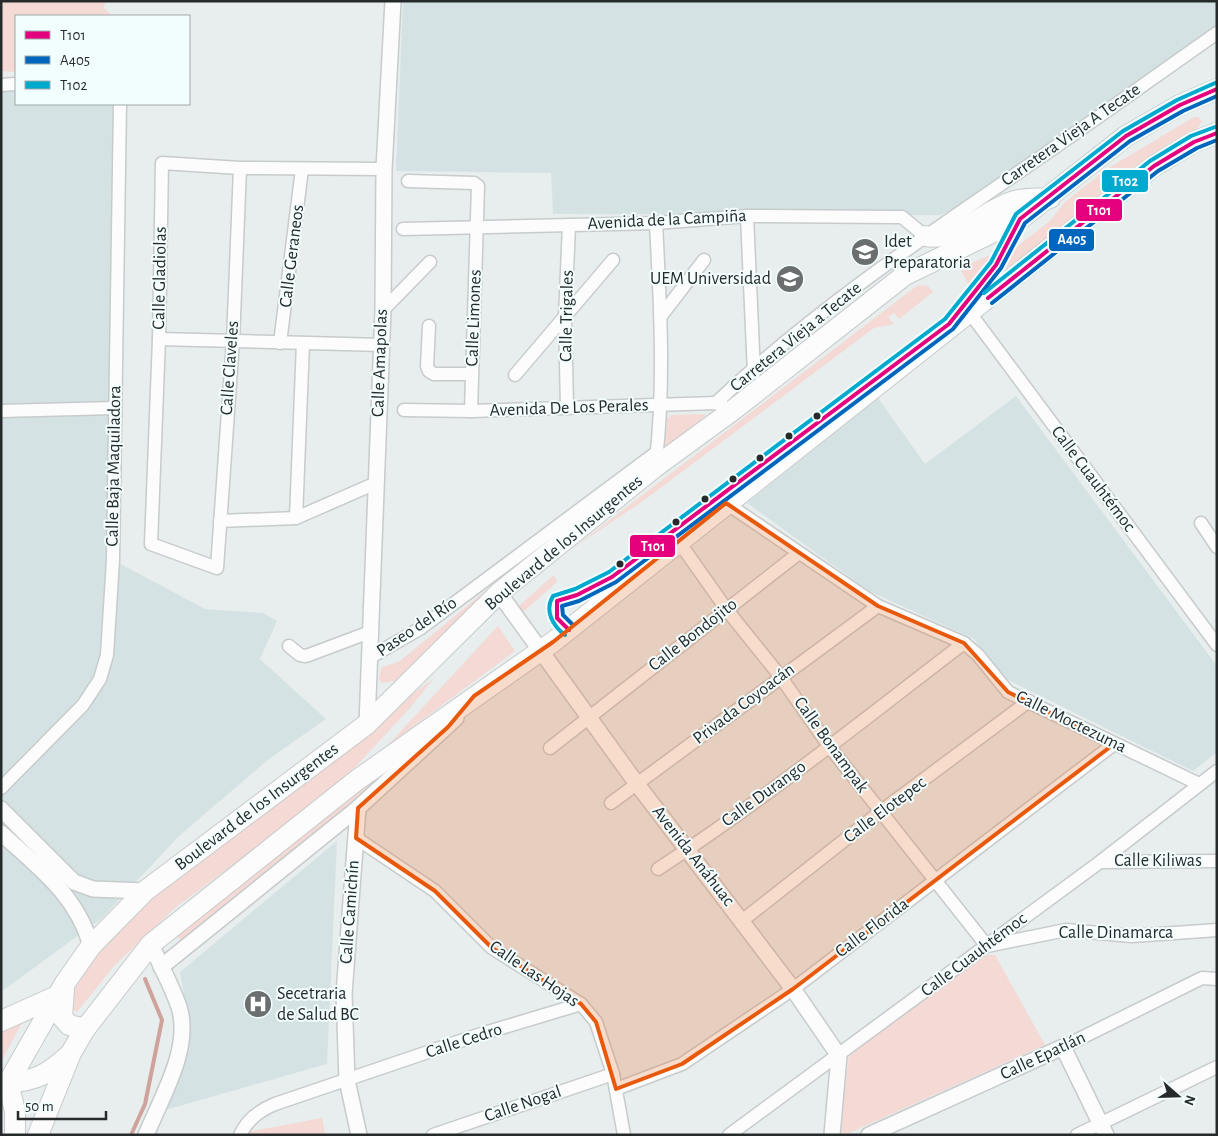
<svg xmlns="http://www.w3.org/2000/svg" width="1218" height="1136" viewBox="0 0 1218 1136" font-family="'Alegreya Sans',sans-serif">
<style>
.built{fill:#d5e2e3}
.green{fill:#f4d9d5}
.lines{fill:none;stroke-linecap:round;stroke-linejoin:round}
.stream{stroke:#d0a29c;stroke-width:4}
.minor-casing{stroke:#c7cbcb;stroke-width:15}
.tertiary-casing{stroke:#c7cbcb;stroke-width:18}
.primary-casing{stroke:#c7cbcb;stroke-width:22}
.trunk-casing{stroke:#c7cbcb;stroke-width:22}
.minor{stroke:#fcfcfc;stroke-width:12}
.tertiary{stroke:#fcfcfc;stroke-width:15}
.primary{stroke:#fcfcfc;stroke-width:20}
.trunk{stroke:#fcfcfc;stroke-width:20}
.bus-1-casing{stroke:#f2fdfe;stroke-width:8}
.bus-2-casing{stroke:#f2fdfe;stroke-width:8}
.bus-3-casing{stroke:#f2fdfe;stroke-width:8}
.bus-1{stroke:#e5007d;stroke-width:4}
.bus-2{stroke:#0065bd;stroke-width:4}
.bus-3{stroke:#00a9ce;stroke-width:4}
.marked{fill:#e8590c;fill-opacity:0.2;stroke:#e8590c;stroke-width:4;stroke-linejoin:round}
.bus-dot{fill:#262a2b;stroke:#f2fdfe;stroke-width:2}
.labels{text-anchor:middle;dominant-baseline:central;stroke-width:4;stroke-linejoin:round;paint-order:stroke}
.street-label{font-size:18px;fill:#262a2b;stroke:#f2fdfe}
.poi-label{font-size:18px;fill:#262a2b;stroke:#f2fdfe;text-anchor:start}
.line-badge{stroke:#f2fdfe;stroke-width:2}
.badge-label{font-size:14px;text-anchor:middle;font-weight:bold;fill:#fff}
</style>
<rect width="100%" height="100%" fill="#e8edee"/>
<g class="built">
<path d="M403 1H1217V27L993 187 941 215 553 214 551 173 396 171Z"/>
<path d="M16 84V104H120L113 560 205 609 263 613 277 621 260 659 326 719 269 759 179 836 102 918 1 992V85Z"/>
<path d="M1016 396 1217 666V752L1193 771 1002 677 974 639 869 591 747 503 878 398 925 464Z"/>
<path d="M337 841 327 1064 165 1110 191 1035 180 972Z"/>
</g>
<g class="green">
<path d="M1 1H107L103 7 112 16H16V72L1 71Z"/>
<path d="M1194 117H1198L1202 121 1197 130 1180 140 1022 260 988 279 1001 259 1050 221 1065 202 1107 169Z"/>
<path d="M997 252 970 288 960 268Z"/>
<path d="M918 285 928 286 933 292 899 319 894 313 888 317 894 324 874 328 643 501 573 548Z"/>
<path d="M706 414 702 419 665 447 667 419 672 415Z"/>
<path d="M554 575 557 582 523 612 519 606Z"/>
<path d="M489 588 492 591 399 680 382 683 379 679 381 668 400 661Z"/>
<path d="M498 626 515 651 387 746Z"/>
<path d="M434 678 410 708 333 791 176 907 114 966 77 1012 65 1004 106 941 120 923 267 805Z"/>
<path d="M428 738 378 786 186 939 181 940 173 934Z"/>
<path d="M982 955H995L1045 1045 849 1133H843L840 1130 849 1056Z"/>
<path d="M25 1017 1 1062V1028Z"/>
<path d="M322 1118 325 1135H248V1132Z"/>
</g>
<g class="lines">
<path class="stream" d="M131 1135 145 1104 162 1020 145 979"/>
<defs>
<g id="minor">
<path d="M1 85 16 84"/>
<path d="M240 168 233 341 217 568 151 544 159 339 162 163 240 168 384 169"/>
<path d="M408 181 474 183 478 186 471 411"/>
<path d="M747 216 754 373"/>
<path d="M403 229 656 223 747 216 894 217H902L925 236"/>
<path d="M383 310 430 262"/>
<path d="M970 313 1217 645"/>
<path d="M661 316 704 260"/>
<path d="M429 326 427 366 429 371 434 374H471"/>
<path d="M159 339 381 345"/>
<path d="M280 343 302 169"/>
<path d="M515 375 613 260"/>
<path d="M716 403C807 317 912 245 1016 174 1084 128 1150 80 1217 33"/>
<path d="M567 408 565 317 569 225"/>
<path d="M404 410 471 411 716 403 723 406"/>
<path d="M1 411 114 408"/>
<path d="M656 460C665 381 660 302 656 223"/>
<path d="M726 503 878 606 964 643 978 655 1008 692 1199 784"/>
<path d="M296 518 303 343"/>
<path d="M220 521 296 518 376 483"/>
<path d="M1201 523 1217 547"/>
<path d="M679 542 727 610 780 676 829 746 987 946 1066 930 1132 936 1217 930"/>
<path d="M289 646 300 655 306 656 370 632"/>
<path d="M369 658 421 628 657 452"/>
<path d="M550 748 799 553"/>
<path d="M1 788 83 705 100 679 107 655 113 560 120 104"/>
<path d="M611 803 878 606"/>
<path d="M356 838 435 891 492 948 581 1004 596 1022 613 1074 624 1135"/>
<path d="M1100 862 1217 861"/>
<path d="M658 869C764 800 863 720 964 643"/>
<path d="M743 920 880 812 1029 701"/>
<path d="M1063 1047 1202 978 1217 979"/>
<path d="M616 1089 682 1064 793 989 1114 744"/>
<path d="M240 1135C247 1120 260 1110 275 1104L481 1034 581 1004"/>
<path d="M433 1135 613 1074"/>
<path d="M729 1135 1100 862 1217 771"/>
<path d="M1077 1135 1217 1067"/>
</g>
<g id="tertiary">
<path d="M499 593 637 784 793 989 839 1056 832 1135"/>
<path d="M367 724 383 310 384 169 393 1"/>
<path d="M358 808 344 994 347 1080 359 1135"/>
<path d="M1 809 74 882 93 889 145 891"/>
<path d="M1 833C38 867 77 895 91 946"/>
<path d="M161 967 358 808 456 718"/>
<path d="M146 1135C161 1098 192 1048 179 1007 172 986 160 965 151 944"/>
<path d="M869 1135 1063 1047 1106 1135"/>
</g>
<g id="primary">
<path d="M925 236C959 242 983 210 1014 201 1025 198 1038 199 1050 198"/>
<path d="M64 990 62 1017 69 1025 85 1029"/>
<path d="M1 1021 57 996"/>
<path d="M8 1083 65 983 91 946 145 891 367 724 499 593 655 467 733 410 905 275 1020 219 1126 136 1180 105 1217 89"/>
<path d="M8 1083C37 1080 47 1075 68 1056"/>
<path d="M38 1135 71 1053 85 1029 151 944 357 780 553 642 1154 166 1194 142 1217 133"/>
</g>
<path id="trunk" d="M8 1083 15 1111V1135"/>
</defs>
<use href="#minor" class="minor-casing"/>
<use href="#tertiary" class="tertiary-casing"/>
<use href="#primary" class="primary-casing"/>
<use href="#trunk" class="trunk-casing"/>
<use href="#minor" class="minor"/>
<use href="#tertiary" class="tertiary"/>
<use href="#primary" class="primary"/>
<use href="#trunk" class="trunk"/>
<defs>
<g id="bus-1">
<path d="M988 298 1154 166 1194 142 1217 133"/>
<path d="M569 630 557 618V601L577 595 612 577 949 324 996 265 1020 219 1126 136 1180 105 1217 89"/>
</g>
<g id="bus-2">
<path d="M992 303 1158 171 1197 148 1217 140"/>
<path d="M573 625 563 615 562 606 579 601 616 582 953 329 1001 268 1025 223 1130 141 1183 111 1217 96"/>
</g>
<g id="bus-3">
<path d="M984 293 1150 161 1191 136 1215 127"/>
<path d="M565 635C553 626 544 611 553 596L575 589 609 572 945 319 991 262 1016 214 1123 131 1177 100 1215 83"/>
</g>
</defs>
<use href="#bus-1" class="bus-1-casing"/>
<use href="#bus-2" class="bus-2-casing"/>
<use href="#bus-3" class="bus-3-casing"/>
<use href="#bus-1" class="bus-1"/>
<use href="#bus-2" class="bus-2"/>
<use href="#bus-3" class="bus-3"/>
</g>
<path class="marked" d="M726 503 878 606 964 643 1008 692 1114 744 793 989 682 1064 616 1089 596 1022 581 1004 492 948 435 891 356 838 358 808 448 727 474 696 553 642Z"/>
<defs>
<symbol id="university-disc" viewBox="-11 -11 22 22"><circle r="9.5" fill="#6a6e6f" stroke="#f2fdfe"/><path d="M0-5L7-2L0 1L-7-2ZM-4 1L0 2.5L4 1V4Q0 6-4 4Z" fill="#fff"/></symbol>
<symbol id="hospital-disc" viewBox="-11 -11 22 22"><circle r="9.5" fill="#6a6e6f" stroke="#f2fdfe"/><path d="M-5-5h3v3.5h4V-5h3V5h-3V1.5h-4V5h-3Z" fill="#fff"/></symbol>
</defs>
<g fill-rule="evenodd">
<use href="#university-disc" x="849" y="236" width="32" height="32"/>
<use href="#university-disc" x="774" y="263" width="32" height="32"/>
<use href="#hospital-disc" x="242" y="988" width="32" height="32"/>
</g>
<g class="bus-dot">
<circle cx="817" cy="416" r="4.5"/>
<circle cx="789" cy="436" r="4.5"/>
<circle cx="760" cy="458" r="4.5"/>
<circle cx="733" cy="479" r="4.5"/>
<circle cx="705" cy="499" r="4.5"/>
<circle cx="676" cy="522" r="4.5"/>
<circle cx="620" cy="564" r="4.5"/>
</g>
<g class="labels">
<g class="street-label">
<text transform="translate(1071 135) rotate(-35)">Carretera Vieja A Tecate</text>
<text transform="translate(667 220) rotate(-3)">Avenida de la Campiña</text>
<text transform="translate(292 256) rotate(-83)">Calle Geraneos</text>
<text transform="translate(160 278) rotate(-89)">Calle Gladiolas</text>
<text transform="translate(567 316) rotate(-89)">Calle Trigales</text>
<text transform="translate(474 318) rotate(-88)">Calle Limones</text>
<text transform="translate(796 337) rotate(-39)">Carretera Vieja a Tecate</text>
<text transform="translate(380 363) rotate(-88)">Calle Amapolas</text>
<text transform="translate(230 368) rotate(-86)">Calle Claveles</text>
<text transform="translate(569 408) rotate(-2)">Avenida De Los Perales</text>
<text transform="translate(114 466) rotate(-89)">Calle Baja Maquiladora</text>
<text transform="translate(1093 479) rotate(53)">Calle Cuauhtémoc</text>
<text transform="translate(564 543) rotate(-40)">Boulevard de los Insurgentes</text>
<text transform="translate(417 627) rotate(-34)">Paseo del Río</text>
<text transform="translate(693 635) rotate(-38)">Calle Bondojito</text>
<text transform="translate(744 704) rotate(-37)">Privada Coyoacán</text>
<text transform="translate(1071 722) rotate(26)">Calle Moctezuma</text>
<text transform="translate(831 745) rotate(54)">Calle Bonampak</text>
<text transform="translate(764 794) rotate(-36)">Calle Durango</text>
<text transform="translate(257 807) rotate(-37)">Boulevard de los Insurgentes</text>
<text transform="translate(885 810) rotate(-37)">Calle Elotepec</text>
<text transform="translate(693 856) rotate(52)">Avenida Anáhuac</text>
<text x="1158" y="861">Calle Kiliwas</text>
<text transform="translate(350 912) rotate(-86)">Calle Camichín</text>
<text transform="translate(872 928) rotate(-37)">Calle Florida</text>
<text x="1116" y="933">Calle Dinamarca</text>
<text transform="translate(974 955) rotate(-37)">Calle Cuauhtémoc</text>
<text transform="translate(534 974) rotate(34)">Calle Las Hojas</text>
<text transform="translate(464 1041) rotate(-18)">Calle Cedro</text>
<text transform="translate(1043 1056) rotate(-25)">Calle Epatlán</text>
<text transform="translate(523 1104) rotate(-19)">Calle Nogal</text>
</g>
<g class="poi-label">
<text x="884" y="242">Idet<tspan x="884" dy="21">Preparatoria</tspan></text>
<text x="771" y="279" text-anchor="end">UEM Universidad</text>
<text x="277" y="994">Secetraria<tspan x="277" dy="21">de Salud BC</tspan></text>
</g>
</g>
<g class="line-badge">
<rect x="1101" y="169" width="48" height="24" rx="5" fill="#00a9ce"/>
<rect x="1075" y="198" width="48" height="24" rx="5" fill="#e5007d"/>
<rect x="1048" y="228" width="47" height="24" rx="5" fill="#0065bd"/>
<rect x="629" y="534" width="47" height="24" rx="5" fill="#e5007d"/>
</g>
<g class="badge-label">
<text x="1125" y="186">T102</text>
<text x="1099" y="215">T101</text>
<text x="1072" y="244">A405</text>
<text x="653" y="551">T101</text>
</g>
<rect width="1218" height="1136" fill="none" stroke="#262a2b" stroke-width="5"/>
<rect x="15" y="15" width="175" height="90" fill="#f2fdfe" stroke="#a0a9aa"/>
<rect x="25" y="31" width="25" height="8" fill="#e5007d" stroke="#a0a9aa"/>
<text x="60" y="40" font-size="15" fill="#262a2b">T101</text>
<rect x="25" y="56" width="25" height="8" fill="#0065bd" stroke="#a0a9aa"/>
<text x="60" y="65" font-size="15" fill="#262a2b">A405</text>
<rect x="25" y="81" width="25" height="8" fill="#00a9ce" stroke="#a0a9aa"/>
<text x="60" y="90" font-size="15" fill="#262a2b">T102</text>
<g transform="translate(1178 1096) rotate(110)" stroke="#f2fdfe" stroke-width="4" paint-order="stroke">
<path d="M0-4L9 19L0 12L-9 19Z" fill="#262a2b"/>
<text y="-8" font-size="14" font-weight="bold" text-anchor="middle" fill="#262a2b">N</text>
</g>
<path d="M18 1111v8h88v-8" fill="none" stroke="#262a2b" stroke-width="2.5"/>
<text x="25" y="1111" font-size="15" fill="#262a2b" stroke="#f2fdfe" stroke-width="4" paint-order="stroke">50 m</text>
</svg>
